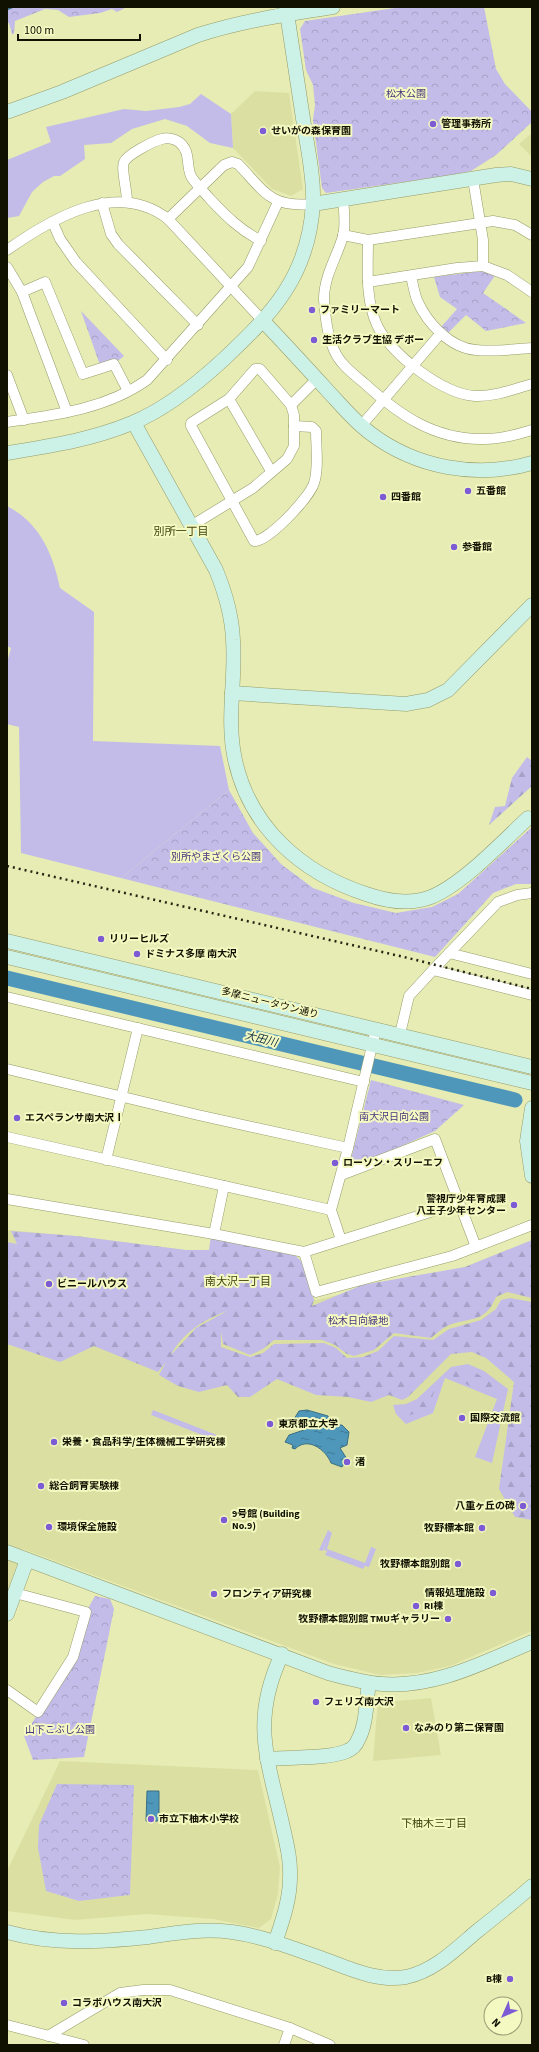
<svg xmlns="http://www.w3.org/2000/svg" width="539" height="2052" viewBox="0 0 539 2052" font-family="'Source Sans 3','Noto Sans JP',sans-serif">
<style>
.built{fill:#dbe0a2}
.grass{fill:#c3bce9}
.forest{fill:url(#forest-firs);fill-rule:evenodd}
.park{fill:url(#park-crowns)}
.water{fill:url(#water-ripples);stroke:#3b6f83}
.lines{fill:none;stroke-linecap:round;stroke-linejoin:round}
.stream{stroke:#3b6f83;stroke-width:2.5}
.river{stroke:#4e97bb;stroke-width:15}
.street-casing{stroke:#979c68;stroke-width:11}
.secondary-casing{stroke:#979c68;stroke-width:15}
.street{stroke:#fff;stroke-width:10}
.secondary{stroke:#ccf1e7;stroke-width:14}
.rail{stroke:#262713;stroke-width:2.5;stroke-dasharray:2 4;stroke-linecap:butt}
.poi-dot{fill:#7c5bd5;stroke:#f4f9c1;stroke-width:1.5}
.labels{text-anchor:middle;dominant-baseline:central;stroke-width:4;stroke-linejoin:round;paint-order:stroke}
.park-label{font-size:10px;fill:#48347e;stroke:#f4f9c1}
.poi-label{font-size:10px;font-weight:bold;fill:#101101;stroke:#f4f9c1;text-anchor:start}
.street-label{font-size:10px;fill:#101101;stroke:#f4f9c1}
.neighbourhood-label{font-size:11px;fill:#424511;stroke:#f4f9c1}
.water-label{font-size:11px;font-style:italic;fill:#123343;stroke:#f4f9c1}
</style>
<defs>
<pattern id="forest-firs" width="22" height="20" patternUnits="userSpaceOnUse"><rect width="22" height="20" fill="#c3bce9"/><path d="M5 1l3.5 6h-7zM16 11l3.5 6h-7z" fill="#a6a1c6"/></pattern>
<pattern id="park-crowns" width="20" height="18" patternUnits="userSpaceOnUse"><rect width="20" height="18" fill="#c3bce9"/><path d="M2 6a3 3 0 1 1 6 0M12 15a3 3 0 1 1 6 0" fill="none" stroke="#a6a1c6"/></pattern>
<pattern id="water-ripples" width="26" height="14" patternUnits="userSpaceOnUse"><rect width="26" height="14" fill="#4e97bb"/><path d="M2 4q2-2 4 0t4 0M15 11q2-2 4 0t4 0" fill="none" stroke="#3f7a96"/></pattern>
</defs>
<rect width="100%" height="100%" fill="#e6ecb4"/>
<g class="built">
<path d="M255 91 289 93 303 189 291 196 272 189 233 148 231 114Z"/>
<path d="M532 133V157L519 144Z"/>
<path d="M7 1230 76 1236 186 1250H209L211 1236 302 1262 315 1300 465 1267 532 1240V1631L450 1666 417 1673 380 1675 334 1664 23 1549 7 1592Z"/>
<path d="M431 1698 441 1755 373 1761 378 1700 396 1701Z"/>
<path d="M60 1761 258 1770 280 1867 278 1894 271 1919 259 1928 213 1919 147 1914 75 1920 7 1911V1871Z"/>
</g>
<g class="grass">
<path d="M201 94 231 114 233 148 210 143 187 126 165 119 132 129 111 143 84 145 85 159 60 176H54L43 182 32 192 19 216 7 218V160L51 142 46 127 124 109 146 111 179 107 190 104Z"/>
<path d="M7 506C40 523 53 554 60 588L94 612 93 741 220 746 229 790 121 878 21 853 19 727 7 724V663L11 648 7 646Z"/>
<path d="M468 1364 484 1371 508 1389 492 1463 475 1457 497 1399 445 1378 433 1413 406 1424 396 1414 393 1405 406 1404 417 1399 451 1367Z"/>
<path d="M153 1410 217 1435 215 1440 151 1415Z"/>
<path d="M328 1530 332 1533 327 1549 365 1563 371 1547 376 1549 369 1567 365 1566 363 1569 325 1555 327 1551 324 1550 327 1541 323 1551 319 1550Z"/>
</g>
<g class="forest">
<path d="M527 757 532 761V786L489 825 495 807 505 806 512 778Z"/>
<path d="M11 1231 76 1236 186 1250H209L211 1236 295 1255 302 1262 314 1300 312 1306 362 1285 465 1267 532 1240V1298L507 1292 496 1297C484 1325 470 1316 447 1326 441 1329 436 1334 431 1338L394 1333 374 1350 354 1356 347 1354 335 1345 322 1340H274L263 1349 250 1355 223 1344 221 1331V1347L250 1357 263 1353 274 1344 324 1343 336 1348 347 1358 363 1357 378 1351 394 1336 433 1340 449 1329 481 1320 496 1309 501 1300 510 1298 532 1302V1520L515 1517 499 1489 514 1382 486 1358 472 1352 451 1354 408 1397 402 1400 389 1395 371 1402 348 1397 316 1395 277 1379 250 1397H238L227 1385 199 1392 178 1386 159 1375 166 1362 158 1372 94 1346 60 1362 7 1344V1242L17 1244ZM227 1311 196 1328 171 1355C182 1333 205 1319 227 1311Z"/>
<path d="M456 1367 476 1373 498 1387 497 1395 473 1388 452 1376Z"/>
<path d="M437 1384 428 1408 408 1416 409 1409 424 1398Z"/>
</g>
<g class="park">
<path d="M7 7H127L117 12 112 9 100 13 69 17 58 10 45 9 15 21 14 34H12L9 23H7Z"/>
<path d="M402 7H484L496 69 505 84 532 112V122L496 155 471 171 446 176 326 193 322 188 313 120 315 105 313 85 306 70 300 29 305 21Z"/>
<path d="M482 271 496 274 483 293 526 323 486 331 466 315 448 333 441 327 457 309 440 297 434 277Z"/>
<path d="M81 311 124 356 114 364 101 368Z"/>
<path d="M229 790 253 833 281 864 313 888 354 903 396 913 432 907 458 894 532 827V884H516L493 893 435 957 121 878Z"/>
<path d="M371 1080 464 1105 435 1131 355 1167 350 1163Z"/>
<path d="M95 1596 110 1599 114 1609 84 1757 33 1760 24 1736 73 1657 86 1612Z"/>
<path d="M57 1784 134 1785 130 1895 79 1901 46 1891 38 1848 39 1825Z"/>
</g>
<g class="water">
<path d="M307 1410 328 1416 330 1425H342L349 1432 347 1445 340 1448 347 1459 342 1467 331 1463C326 1450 308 1436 295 1449L292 1448 293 1445 285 1442 289 1435 304 1430 294 1419 299 1411Z"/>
<path d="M147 1791H159V1821H146Z"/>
</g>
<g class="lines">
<path class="stream" d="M7 9 12 7"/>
<path class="river" d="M7 978 515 1100"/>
<defs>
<g id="street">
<path d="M473 179 483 240V266"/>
<path d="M343 199C344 211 346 224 343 236 337 257 324 276 324 299 325 315 327 335 334 350 340 364 352 373 364 383 398 414 433 439 481 439 498 440 516 435 532 430"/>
<path d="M127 201C127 191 121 168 124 162 127 155 153 141 162 139 167 137 175 139 179 142 192 152 185 167 192 178 197 185 204 192 210 199 227 217 239 229 261 241"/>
<path d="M102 203 111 234 118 244 198 325"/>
<path d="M168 219 224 165 232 162 238 164C265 192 270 208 313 204"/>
<path d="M53 223 60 239 76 262 167 360"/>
<path d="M343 235 368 240 493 221 515 225 532 235"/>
<path d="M368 240C368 268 365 299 377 325 390 354 443 394 475 396 494 397 514 389 532 384"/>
<path d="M7 250C51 219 117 179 168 219L263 321"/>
<path d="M7 267 22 292 67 412"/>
<path d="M411 276C413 284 414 292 417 300 427 323 450 348 476 350 495 352 513 349 532 348"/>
<path d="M368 282 457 268 483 266 507 275 532 292"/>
<path d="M22 292 45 282 83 374 114 364 128 391"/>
<path d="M7 375 24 420"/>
<path d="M229 399 271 471"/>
<path d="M291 405 260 369H255L229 399 191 423V426L254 541C268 542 310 497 314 483 319 468 316 447 316 431L312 427 294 426"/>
<path d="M7 422C56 415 106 409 147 380L248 267 278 202"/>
<path d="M361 426 441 333"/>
<path d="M191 526 253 488 287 459 294 446V415L291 405 317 379"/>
<path d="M449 953 532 974"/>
<path d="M433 970 532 995"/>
<path d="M7 997 364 1082"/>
<path d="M400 1034 409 996 433 970 498 902 517 895 532 893"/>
<path d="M7 1069 198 1115 348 1148"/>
<path d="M7 1137 331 1210"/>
<path d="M106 1160 138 1028"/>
<path d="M341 1175 435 1139 476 1247"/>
<path d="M7 1199 214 1234 304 1252 459 1203"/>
<path d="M214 1234 224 1186"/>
<path d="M341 1240 331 1210 348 1148 376 1029"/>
<path d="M304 1252 316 1292 452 1256 532 1225"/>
<path d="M7 1690 38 1712 73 1657 86 1612 15 1593"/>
<path d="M7 2025 84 2045"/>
<path d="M48 2036 120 1993 143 1990H170L290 2028 330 2045"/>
<path d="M284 2045 290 2028"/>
</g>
<g id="secondary">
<path d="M7 112 62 92 198 35C242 21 287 14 333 7"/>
<path d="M313 204 496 175 511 174 532 179"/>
<path d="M263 321C285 344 306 367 327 390 341 405 354 421 370 433 416 468 477 479 532 463"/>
<path d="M134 423 216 570C225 592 232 615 233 640 236 680 226 719 235 760 250 828 302 873 366 894 386 901 410 905 431 897 463 884 502 842 528 818"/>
<path d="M7 453C50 446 91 440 132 423 166 409 197 384 224 359 273 313 309 275 313 203 314 177 308 150 304 125 298 86 292 46 286 7"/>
<path d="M232 693 406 704 428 700 448 690 532 605"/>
<path d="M7 941 532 1067"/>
<path d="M7 957 532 1083"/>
<path d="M532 1108 527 1141 532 1176"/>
<path d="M7 1552 328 1673C346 1678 364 1683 382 1684 436 1688 484 1662 532 1642"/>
<path d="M7 1614 27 1560"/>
<path d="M267 1759C288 1757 329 1759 347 1751 352 1749 356 1745 358 1740 367 1724 366 1701 369 1683"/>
<path d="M7 1932C54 1945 100 1942 148 1937 175 1933 204 1928 232 1932 262 1936 292 1948 321 1958 348 1968 376 1982 406 1977 434 1971 455 1950 476 1932 495 1917 514 1902 532 1886"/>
<path d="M275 1943C282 1922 290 1900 290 1878 291 1859 286 1841 282 1823 267 1757 251 1720 282 1654"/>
</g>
</defs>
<use href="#street" class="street-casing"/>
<use href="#secondary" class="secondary-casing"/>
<use href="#street" class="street"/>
<use href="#secondary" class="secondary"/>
<path class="rail" d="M7 866 404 957 532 989"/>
</g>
<g class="poi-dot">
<circle cx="433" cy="124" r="4"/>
<circle cx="263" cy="131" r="4"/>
<circle cx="312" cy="310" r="4"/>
<circle cx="314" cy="340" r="4"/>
<circle cx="468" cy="491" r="4"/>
<circle cx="383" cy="497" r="4"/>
<circle cx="454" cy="547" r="4"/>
<circle cx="101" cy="939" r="4"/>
<circle cx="137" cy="954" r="4"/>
<circle cx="17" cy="1118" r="4"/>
<circle cx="335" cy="1163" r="4"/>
<circle cx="514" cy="1205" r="4"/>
<circle cx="49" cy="1284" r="4"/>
<circle cx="462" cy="1418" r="4"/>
<circle cx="270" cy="1424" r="4"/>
<circle cx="54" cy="1442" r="4"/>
<circle cx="347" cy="1462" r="4"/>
<circle cx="41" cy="1486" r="4"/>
<circle cx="523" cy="1506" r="4"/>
<circle cx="224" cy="1520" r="4"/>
<circle cx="49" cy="1527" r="4"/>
<circle cx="482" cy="1528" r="4"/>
<circle cx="458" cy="1564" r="4"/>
<circle cx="493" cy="1593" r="4"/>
<circle cx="214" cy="1594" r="4"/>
<circle cx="416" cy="1606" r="4"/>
<circle cx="448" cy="1619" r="4"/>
<circle cx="316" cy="1702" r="4"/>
<circle cx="406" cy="1728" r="4"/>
<circle cx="151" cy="1819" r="4"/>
<circle cx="510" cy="1979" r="4"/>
<circle cx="64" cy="2003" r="4"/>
</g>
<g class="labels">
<g class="park-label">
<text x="406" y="94">松木公園</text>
<text x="216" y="857">別所やまざくら公園</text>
<text x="394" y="1117">南大沢日向公園</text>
<text x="358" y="1321">松木日向緑地</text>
<text x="60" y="1730">山下こぶし公園</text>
</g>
<g class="poi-label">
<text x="441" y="124">管理事務所</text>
<text x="271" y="131">せいがの森保育園</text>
<text x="320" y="310">ファミリーマート</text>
<text x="322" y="340">生活クラブ生協 デポー</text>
<text x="476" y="491">五番館</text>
<text x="391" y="497">四番館</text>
<text x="462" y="547">参番館</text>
<text x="109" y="939">リリーヒルズ</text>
<text x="145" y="954">ドミナス多摩 南大沢</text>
<text x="25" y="1118">エスペランサ南大沢Ⅰ</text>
<text x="343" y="1163">ローソン・スリーエフ</text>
<text x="506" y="1199" text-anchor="end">警視庁少年育成課<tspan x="506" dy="12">八王子少年センター</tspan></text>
<text x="57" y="1284">ビニールハウス</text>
<text x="470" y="1418">国際交流館</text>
<text x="278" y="1424">東京都立大学</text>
<text x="62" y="1442">栄養・食品科学/生体機械工学研究棟</text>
<text x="355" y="1462">渚</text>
<text x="49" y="1486">総合飼育実験棟</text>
<text x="515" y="1506" text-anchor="end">八重ヶ丘の碑</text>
<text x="232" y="1514">9号館 (Building<tspan x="232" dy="12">No.9)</tspan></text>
<text x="57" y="1527">環境保全施設</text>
<text x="474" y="1528" text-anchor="end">牧野標本館</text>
<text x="450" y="1564" text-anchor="end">牧野標本館別館</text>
<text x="485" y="1593" text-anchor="end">情報処理施設</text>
<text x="222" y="1594">フロンティア研究棟</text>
<text x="424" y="1606">RI棟</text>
<text x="440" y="1619" text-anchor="end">牧野標本館別館 TMUギャラリー</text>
<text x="324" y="1702">フェリズ南大沢</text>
<text x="414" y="1728">なみのり第二保育園</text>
<text x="159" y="1819">市立下柚木小学校</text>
<text x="502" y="1979" text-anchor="end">B棟</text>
<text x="72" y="2003">コラボハウス南大沢</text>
</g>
<g class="street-label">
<text transform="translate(270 1003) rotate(14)">多摩ニュータウン通り</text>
</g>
<g class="neighbourhood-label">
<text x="181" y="531">別所一丁目</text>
<text x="238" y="1281">南大沢一丁目</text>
<text x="434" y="1823">下柚木三丁目</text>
</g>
<g class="water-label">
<text transform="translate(261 1039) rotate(14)">大田川</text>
</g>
</g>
<rect width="539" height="2052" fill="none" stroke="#101101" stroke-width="16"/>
<g transform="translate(503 2016) rotate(225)"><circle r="19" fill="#f4f9c1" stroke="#999c74"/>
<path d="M0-3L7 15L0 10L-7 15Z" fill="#7c5bd5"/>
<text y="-6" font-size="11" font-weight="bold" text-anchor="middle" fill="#101101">N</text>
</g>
<path d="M18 34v6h122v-6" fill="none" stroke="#101101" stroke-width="2"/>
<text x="24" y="34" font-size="12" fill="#101101" stroke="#f4f9c1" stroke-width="3" paint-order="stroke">100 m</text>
</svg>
